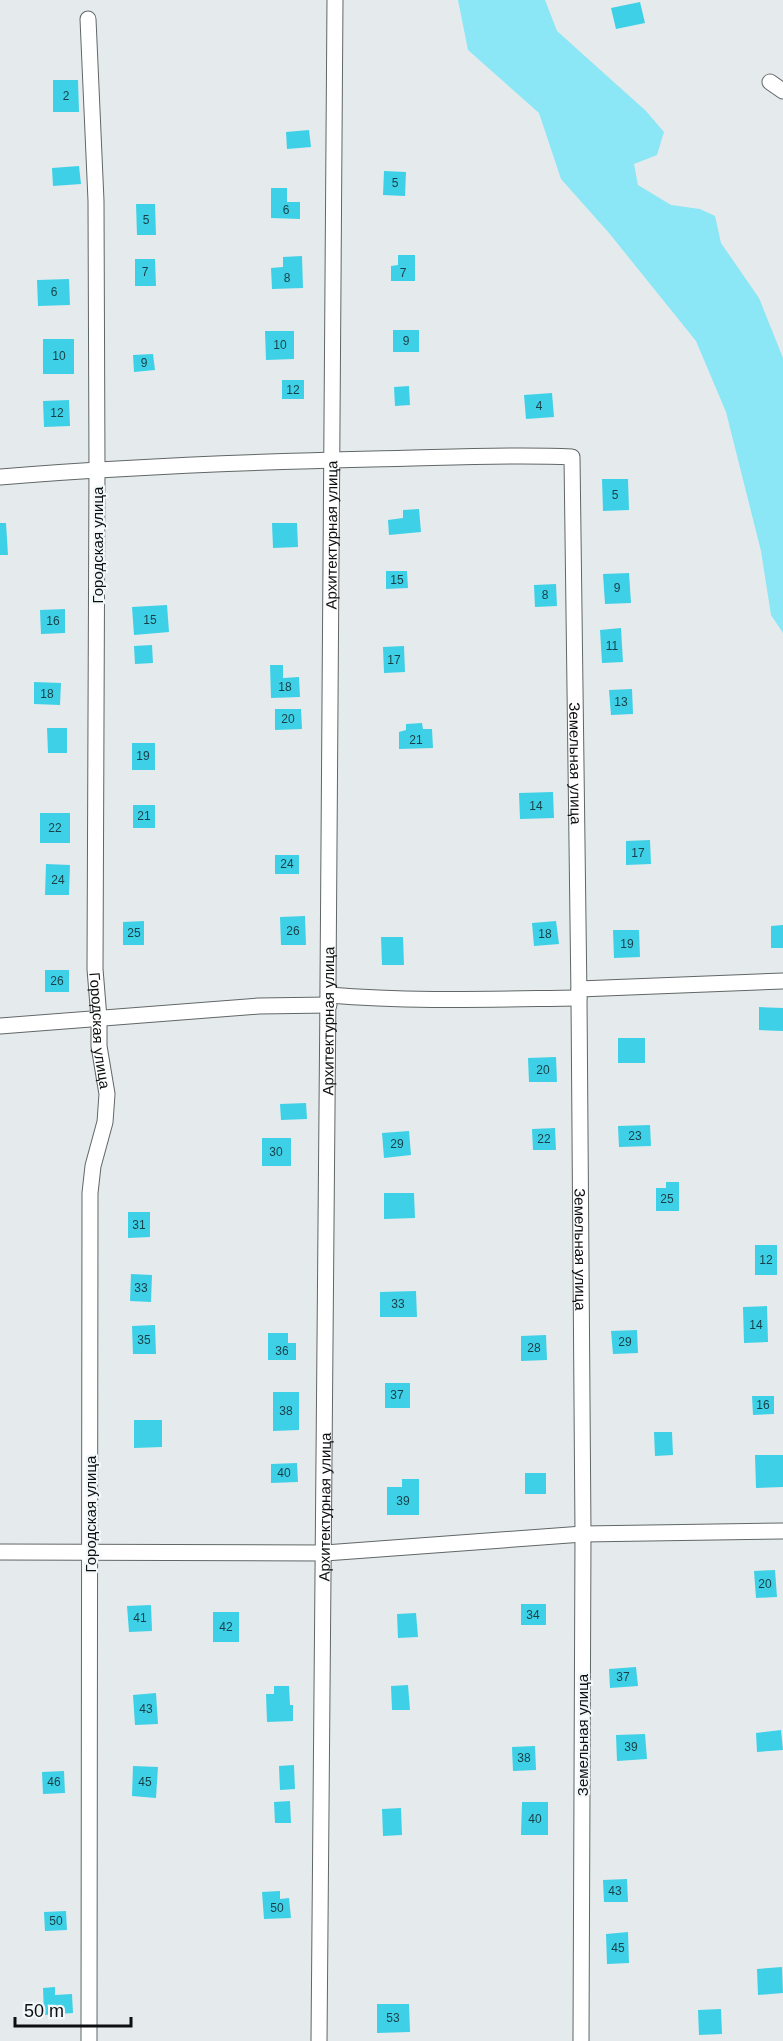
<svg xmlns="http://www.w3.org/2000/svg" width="783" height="2041" viewBox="0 0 783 2041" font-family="Arial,sans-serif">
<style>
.green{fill:#8be6f6}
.building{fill:#3ed0e6}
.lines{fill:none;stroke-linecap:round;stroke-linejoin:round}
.minor-casing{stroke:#616667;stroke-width:17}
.minor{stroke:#fff;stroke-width:15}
.labels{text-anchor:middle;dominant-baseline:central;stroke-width:4.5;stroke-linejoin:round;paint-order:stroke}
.number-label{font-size:12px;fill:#193f46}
.street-label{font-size:15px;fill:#0d0f10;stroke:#f2f8f9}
</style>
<rect width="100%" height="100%" fill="#e5ebec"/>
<path class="green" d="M458 0H545L557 31 646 111 664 132 657 155 634 164 638 185 671 205 700 209 715 216 721 243 759 298 783 358V633L771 615 761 551 726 412 696 341 609 233 561 179 539 113 468 50Z"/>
<g class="building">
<path d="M640 2 645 23 616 29 611 8Z"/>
<path d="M53 80H78L79 112H53Z"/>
<path d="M309 130 311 147 287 149 286 132Z"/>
<path d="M79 166 81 184 53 186 52 168Z"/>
<path d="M384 171 406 172 405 196 383 195Z"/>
<path d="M271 188H287V202H300V219L271 218Z"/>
<path d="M136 204H155L156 235H137Z"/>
<path d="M398 255H415V281H391V266L398 265Z"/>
<path d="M302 256 303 288 272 289 271 268 283 267V257Z"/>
<path d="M135 259H155L156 286H135Z"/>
<path d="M69 279 70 305 38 306 37 280Z"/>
<rect x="393" y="330" width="26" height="22"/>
<path d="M265 331H294V359L266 360Z"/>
<rect x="43" y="339" width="31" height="35"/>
<path d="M153 354 155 370 134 372 133 355Z"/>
<rect x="282" y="380" width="22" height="19"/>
<path d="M409 386 410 405 395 406 394 387Z"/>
<path d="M552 393 554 417 526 419 524 395Z"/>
<path d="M69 400 70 426 44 427 43 401Z"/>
<path d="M602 479H628L629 510 603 511Z"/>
<path d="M419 509 421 532 389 535 388 520 403 518V510Z"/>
<path d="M0 523H6L8 555H0Z"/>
<path d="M272 523H297L298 547 273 548Z"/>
<path d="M386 571H407L408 588 386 589Z"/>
<path d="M629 573 631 603 605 604 603 574Z"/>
<path d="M556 584 557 606 535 607 534 585Z"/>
<path d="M167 605 169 632 134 635 132 607Z"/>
<path d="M65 609V633L41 634 40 610Z"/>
<path d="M621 628 623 662 602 663 600 630Z"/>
<path d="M152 645 153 663 135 664 134 646Z"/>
<path d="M404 646 405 672 384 673 383 647Z"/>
<path d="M270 665H283V678L299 677 300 697 271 698Z"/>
<path d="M34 682 61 683 60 705 34 704Z"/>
<path d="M632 689 633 714 611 715 609 690Z"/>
<path d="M275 709H301L302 729 275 730Z"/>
<path d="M422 723 423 729H432L433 748 399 749V732L406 730V724Z"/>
<path d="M47 728H67V753H48Z"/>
<rect x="132" y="743" width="23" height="27"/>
<path d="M553 792 554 818 520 819 519 793Z"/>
<rect x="133" y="805" width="22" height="23"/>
<rect x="40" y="813" width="30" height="30"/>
<path d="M650 840 651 864 626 865V841Z"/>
<rect x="275" y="855" width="24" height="19"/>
<path d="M46 864 70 865 69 895H45Z"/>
<path d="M305 916 306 945H281L280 917Z"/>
<path d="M144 921V945H123V922Z"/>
<path d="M556 921 559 944 534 946 532 923Z"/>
<path d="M783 925V948H771V926Z"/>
<path d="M613 930H639L640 957 614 958Z"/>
<path d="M381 937H403L404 965H382Z"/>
<rect x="45" y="970" width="24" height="22"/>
<path d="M759 1007 783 1008V1031L759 1030Z"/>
<rect x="618" y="1038" width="27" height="25"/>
<path d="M556 1057 557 1082H529L528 1058Z"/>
<path d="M306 1103 307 1119 281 1120 280 1104Z"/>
<path d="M650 1125 651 1146 619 1147 618 1126Z"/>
<path d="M555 1128 556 1150H533L532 1129Z"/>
<path d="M409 1131 411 1155 384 1158 382 1133Z"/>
<rect x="262" y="1138" width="29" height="28"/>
<path d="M666 1182H679V1211H656V1188H666Z"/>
<path d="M384 1193H414L415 1218 384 1219Z"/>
<path d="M128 1212H150V1237L128 1238Z"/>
<rect x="755" y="1245" width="22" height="30"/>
<path d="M131 1274 152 1275 151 1302 130 1301Z"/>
<path d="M416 1291 417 1317H380V1292Z"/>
<path d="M767 1306 768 1342 744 1343 743 1307Z"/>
<path d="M155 1325 156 1354H133L132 1326Z"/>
<path d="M637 1330 638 1353 613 1354 611 1331Z"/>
<path d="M268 1333H288V1343H296V1360H268Z"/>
<path d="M546 1335 547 1360 521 1361V1336Z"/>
<rect x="385" y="1383" width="25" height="25"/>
<path d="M273 1392H299V1430L273 1431Z"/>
<path d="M752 1396H774V1414L753 1415Z"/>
<path d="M134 1420H162V1447L134 1448Z"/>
<path d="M654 1432H672L673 1455 655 1456Z"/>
<path d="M755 1455H783V1487L756 1488Z"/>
<path d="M297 1463 298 1482 271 1483V1464Z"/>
<rect x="525" y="1473" width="21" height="21"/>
<path d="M402 1479H419V1515H387V1487H402Z"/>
<path d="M775 1570 777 1597 756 1598 754 1571Z"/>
<rect x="521" y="1604" width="25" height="21"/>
<path d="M151 1605 152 1631 129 1632 127 1606Z"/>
<rect x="213" y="1612" width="26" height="30"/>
<path d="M416 1613 418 1637 398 1638 397 1614Z"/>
<path d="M636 1667 638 1686 610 1688 609 1669Z"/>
<path d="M408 1685 410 1710H392L391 1686Z"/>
<path d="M274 1686H289L290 1705H293V1721L267 1722 266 1694H274Z"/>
<path d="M156 1693 158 1724 135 1725 133 1695Z"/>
<path d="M781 1730 783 1750 757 1752 756 1733Z"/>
<path d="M645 1734 647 1759 617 1761 616 1735Z"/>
<path d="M535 1746 536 1770 513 1771 512 1747Z"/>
<path d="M294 1765 295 1789 280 1790 279 1766Z"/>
<path d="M133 1766 158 1767 156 1798 132 1796Z"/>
<path d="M64 1771 65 1793 43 1794 42 1772Z"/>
<path d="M290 1801 291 1823H275L274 1802Z"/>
<path d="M522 1802H548V1835H521Z"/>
<path d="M401 1808 402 1835 383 1836 382 1809Z"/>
<path d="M627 1879 628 1902H604L603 1880Z"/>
<path d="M280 1891V1899L289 1898 291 1918 264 1919 262 1892Z"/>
<path d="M66 1911 67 1930 45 1931 44 1912Z"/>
<path d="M628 1932 629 1963 607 1964 606 1934Z"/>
<path d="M782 1967 783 1993 758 1995 757 1969Z"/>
<path d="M55 1987V1995L72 1994 73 2013 44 2015 43 1988Z"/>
<path d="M377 2004H409L410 2032 377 2033Z"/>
<path d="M721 2009 722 2034 699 2035 698 2010Z"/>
</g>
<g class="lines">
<defs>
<g id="minor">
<path id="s1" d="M88 19 96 201 97 469 95 969 99 1018V1046L107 1094 105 1122 93 1166 90 1193 89 2041"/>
<path d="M770 82 783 91"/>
<path id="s2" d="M0 477C124 467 248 462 372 459 439 458 506 454 572 457L579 998 583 1534 581 2041"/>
<path d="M579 989 783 981"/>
<path d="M329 995C412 1002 496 999 579 998"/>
<path d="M0 1026 259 1006 329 1005"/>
<path d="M0 1552 325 1553 583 1534 783 1531"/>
<path id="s3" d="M319 2041C327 1361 329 680 335 0"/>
</g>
</defs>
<use href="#minor" class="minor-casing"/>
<use href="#minor" class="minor"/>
</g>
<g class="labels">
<g class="number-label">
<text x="66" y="96">2</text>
<text x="395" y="183">5</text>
<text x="286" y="210">6</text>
<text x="146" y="220">5</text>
<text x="145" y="272">7</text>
<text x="403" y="273">7</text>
<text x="287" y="278">8</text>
<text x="54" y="292">6</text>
<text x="406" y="341">9</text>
<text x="280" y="345">10</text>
<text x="59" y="356">10</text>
<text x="144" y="363">9</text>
<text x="293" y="390">12</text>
<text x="539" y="406">4</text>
<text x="57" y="413">12</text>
<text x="615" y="495">5</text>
<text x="397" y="580">15</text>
<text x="617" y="588">9</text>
<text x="545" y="595">8</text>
<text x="150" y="620">15</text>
<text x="53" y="621">16</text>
<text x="612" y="646">11</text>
<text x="394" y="660">17</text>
<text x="285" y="687">18</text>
<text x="47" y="694">18</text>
<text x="621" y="702">13</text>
<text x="288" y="719">20</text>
<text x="416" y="740">21</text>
<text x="143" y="756">19</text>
<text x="536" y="806">14</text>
<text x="144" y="816">21</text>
<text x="55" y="828">22</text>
<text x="638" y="853">17</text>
<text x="287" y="864">24</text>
<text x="58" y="880">24</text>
<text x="293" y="931">26</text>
<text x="134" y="933">25</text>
<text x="545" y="934">18</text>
<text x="627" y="944">19</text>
<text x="57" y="981">26</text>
<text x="543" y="1070">20</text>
<text x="635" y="1136">23</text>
<text x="544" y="1139">22</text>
<text x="397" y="1144">29</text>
<text x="276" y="1152">30</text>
<text x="667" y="1199">25</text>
<text x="139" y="1225">31</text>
<text x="766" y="1260">12</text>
<text x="141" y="1288">33</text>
<text x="398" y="1304">33</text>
<text x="756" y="1325">14</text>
<text x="144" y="1340">35</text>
<text x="625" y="1342">29</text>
<text x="534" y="1348">28</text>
<text x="282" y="1351">36</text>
<text x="397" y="1395">37</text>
<text x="763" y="1405">16</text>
<text x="286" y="1411">38</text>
<text x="284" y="1473">40</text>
<text x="403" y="1501">39</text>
<text x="765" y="1584">20</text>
<text x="533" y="1615">34</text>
<text x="140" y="1618">41</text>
<text x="226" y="1627">42</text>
<text x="623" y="1677">37</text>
<text x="146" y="1709">43</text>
<text x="631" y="1747">39</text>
<text x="524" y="1758">38</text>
<text x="54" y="1782">46</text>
<text x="145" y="1782">45</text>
<text x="535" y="1819">40</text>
<text x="615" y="1891">43</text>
<text x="277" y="1908">50</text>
<text x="56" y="1921">50</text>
<text x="618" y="1948">45</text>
<text x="393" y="2018">53</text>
</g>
<g class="street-label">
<text stroke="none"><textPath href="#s3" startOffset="1506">Архитектурная улица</textPath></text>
<text transform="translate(97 545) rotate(-90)">Городская улица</text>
<text stroke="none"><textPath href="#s2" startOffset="879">Земельная улица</textPath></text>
<text stroke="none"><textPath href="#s3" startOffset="1020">Архитектурная улица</textPath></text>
<text stroke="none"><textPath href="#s1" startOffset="1012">Городская улица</textPath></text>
<text stroke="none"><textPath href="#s2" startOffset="1365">Земельная улица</textPath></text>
<text stroke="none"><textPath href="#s3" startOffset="534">Архитектурная улица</textPath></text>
<text transform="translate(90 1514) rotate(-90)">Городская улица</text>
<text transform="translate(582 1735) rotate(-90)">Земельная улица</text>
</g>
</g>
<path d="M15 2017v9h116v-9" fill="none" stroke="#0d0f10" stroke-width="3"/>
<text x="24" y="2017" font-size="18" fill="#0d0f10" stroke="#f2f8f9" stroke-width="4.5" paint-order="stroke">50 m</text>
</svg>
